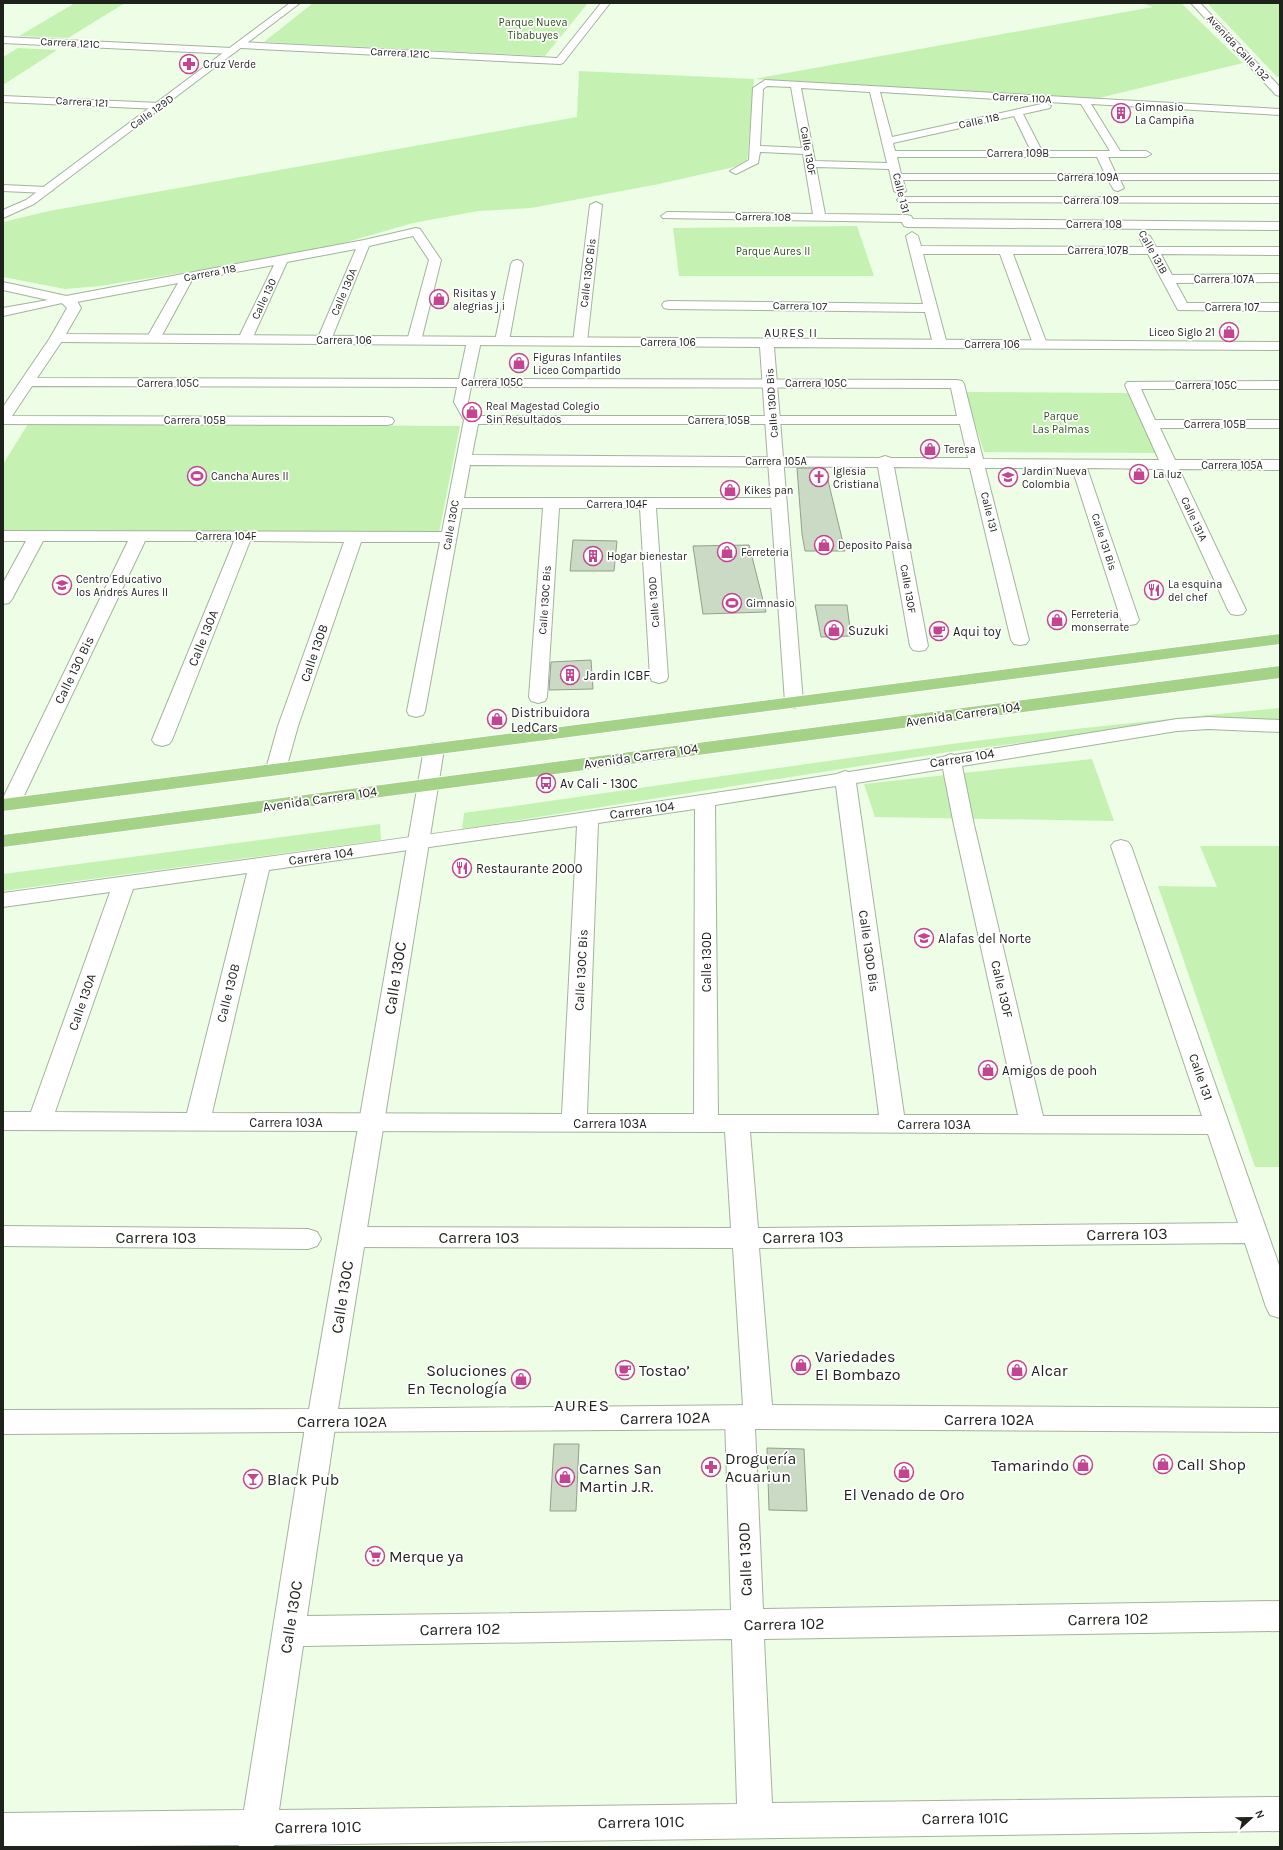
<svg xmlns="http://www.w3.org/2000/svg" width="1283" height="1850" viewBox="0 0 1283 1850" font-family="Karla,sans-serif">
<style>
.green{fill:#c5f2b2}
.building{fill:#cbdac4;stroke:#92a08c}
.lines{fill:none;stroke-linecap:round;stroke-linejoin:round}
.street-casing{stroke:#a4b39d;stroke-width:2}
.secondary-casing{stroke:#a4b39d;stroke-width:2}
.primary-casing{stroke:#fff;stroke-width:2}
.street{fill:#fff;fill-rule:evenodd}
.secondary{fill:#fff;fill-rule:evenodd}
.primary{fill:#a4d388;fill-rule:evenodd}
.labels{text-anchor:middle;dominant-baseline:central;stroke-width:3.5;stroke-linejoin:round;paint-order:stroke}
.far-park-label{font-size:11px;fill:#2c4f19;stroke:#fff}
.far-street-label{font-size:11px;fill:#1d221a;stroke:#fff}
.far-poi-label{font-size:11px;fill:#1d221a;stroke:#fff;text-anchor:start}
.far-neighbourhood-label{font-size:12px;letter-spacing:1px;fill:#1d221a;stroke:#fff}
.poi-label{font-size:13px;fill:#1d221a;stroke:#fff;text-anchor:start}
.street-label{font-size:13px;fill:#1d221a;stroke:#fff}
.near-street-label{font-size:16px;fill:#1d221a;stroke:#fff}
.near-poi-label{font-size:16px;fill:#1d221a;stroke:#fff;text-anchor:start}
.near-neighbourhood-label{font-size:17px;letter-spacing:1px;fill:#1d221a;stroke:#fff}
</style>
<rect width="100%" height="100%" fill="#edfde6"/>
<g class="green">
<path d="M75 3H125L68 38 19 36Z"/>
<path d="M313 3H588L545 56 264 42Z"/>
<path d="M1141 3H1181L1243 63 1095 99 754 79 747 164 659 184 531 208 478 211 413 223 312 252 100 286 65 289 3 277V222L49 211 577 117 579 71 754 79 1153 7Z"/>
<path d="M1207 3H1280V76L1277 77Z"/>
<path d="M18 48 57 50 3 85V57Z"/>
<path d="M857 226 874 276H679L673 228Z"/>
<path d="M965 392 1129 393 1157 453 984 452Z"/>
<path d="M28 424 460 426 439 533 342 534 3 530V464Z"/>
<path d="M1280 708V720H1208L955 751 462 829 464 813C602 794 740 773 878 754 1011 735 1146 721 1280 708Z"/>
<path d="M1092 759 1114 821 875 817 864 784Z"/>
<path d="M380 824 381 840 3 891V874Z"/>
<path d="M1200 846H1280V1167H1255L1158 886 1217 887Z"/>
</g>
<g class="building">
<path d="M797 468H825L845 551H805L802 534Z"/>
<path d="M573 540 617 541 614 571H570Z"/>
<path d="M749 545 766 612 703 614 693 546Z"/>
<path d="M815 605H847L851 636 821 637Z"/>
<path d="M591 660 593 689 549 690 551 662Z"/>
<path d="M554 1444H579L576 1511H550Z"/>
<path d="M767 1448 804 1449 807 1511 769 1510Z"/>
</g>
<g class="lines">
<defs>
<g id="street">
<path d="M601 3H610L563 63 560 64 241 48 236 45 241 42 557 58Z"/>
<path d="M3 37 232 48 237 51 232 54 3 43Z"/>
<path d="M765 80 1280 109V115L1091 104 1120 151H1146L1151 154 1146 157H1108L1116 174H1280V180H1120L1124 188 1118 191 1114 190 1108 180H903L906 191 900 194 894 191 889 169 816 167 825 214 907 215 911 216 913 219 1280 222V230L908 227 904 226 902 222 663 218 661 216 667 212 813 214 803 154 760 152 758 163 736 174 730 171 749 160 753 88ZM767 86 791 87 802 148 760 146 763 89ZM801 88 870 92 887 163 815 161ZM880 92 1081 104 1110 151H1042L1023 114 1050 108 1051 106 1046 103 892 137ZM1014 116 1031 151H895L893 143ZM897 157H1097L1105 174H901Z"/>
<path d="M3 96 160 103 165 106 160 109 3 102Z"/>
<path d="M3 185 47 187 53 190 47 193 3 191Z"/>
<path d="M903 197H1280V203L899 202 897 200 899 198Z"/>
<path d="M596 202 602 205 587 342 585 345H575L573 342 590 205Z"/>
<path d="M416 228 420 229 441 260 421 341 419 344H409L407 341 429 260 413 236 369 246 331 340 329 343H319L317 340 356 249 287 262 252 339 250 342H240L238 339 274 265 192 280 160 339 158 342H148L146 339 178 283 66 304 61 303 60 300 61 297 66 296 364 240Z"/>
<path d="M912 232 918 236 921 246 1144 247 1140 239 1146 235 1150 236 1156 247H1280V255L1161 254 1172 275 1280 274V282L1176 283 1187 303H1280V311L1178 310 1148 254H1013L1047 344 1045 347H1035L1033 344 1000 254H923L947 344 945 347H935L933 344 925 312 669 309 664 308 662 305 664 302 669 301 923 304 906 236Z"/>
<path d="M517 260 521 261 523 264 509 341 507 344H497L495 341 511 264 513 261Z"/>
<path d="M57 334 62 335 64 338 37 378 459 379 467 341 469 338H479L481 341 473 379 957 380 962 381 964 384 983 459 1159 460 1125 385 1127 382 1280 381V389H1141L1155 420H1280V428H1160L1175 460H1280V470L1179 469 1246 610 1243 614 1237 615 1231 614 1228 610 1163 469 1087 468 1139 620 1136 624 1130 625 1124 624 1121 620 1072 468H985L1029 640 1026 644 1020 645 1014 644 1011 640 970 468 894 467 928 646 925 650 919 651 913 650 910 646 878 467 470 465 464 498H779L785 500 787 503 785 506 779 508H656L668 677 666 681 659 683 652 681 650 677 640 508H559L547 697 545 701 538 703 531 701 529 697 543 508H462L425 711 423 715 416 717 409 715 407 711 440 542H361L298 726 286 769 283 773 276 775 269 773 266 769 278 726 344 542 250 541 172 740 169 744 162 746 155 744 152 740 234 541H145L20 804 17 808 10 810 3 808V798L128 541H43L12 599 9 603 3 604V583L26 541H3V531L442 532 464 420 454 402 457 387 32 386 12 416 387 417 392 418 394 421 392 424 387 425 3 424V407L52 335ZM471 387 951 388 957 416H476L468 402ZM478 424H960L968 458H891L885 456 879 458 472 455Z"/>
<path d="M1208 717 1280 720V732L1208 729 1177 731 962 766 974 825 1043 1116H1202L1111 846 1114 842 1121 840 1128 842 1131 846 1280 1268V1318L1270 1315 1266 1307 1245 1243 759 1248 773 1417 768 1426 758 1429 755 1428 763 1609 1280 1601V1631L764 1639 772 1803 1280 1797V1831L274 1845V1847H238L239 1845 3 1847V1813L244 1810 306 1421 311 1412 321 1409 331 1412 336 1421 307 1616 731 1610 725 1417 730 1408 740 1405 743 1406 733 1248 352 1247 343 1244 339 1237 343 1230 352 1227 731 1228 725 1132 3 1130V1112H31L110 892 3 907V893C282 855 560 818 837 774L845 771 849 772 943 757 951 754 954 755 1177 719ZM943 769 954 825 1018 1115H904L856 783ZM836 786 879 1115H718L715 805ZM695 809 694 1114H587L598 823ZM577 826 562 1114 212 1113 269 870ZM247 873 187 1113 55 1112 133 889ZM750 1132 1208 1134 1238 1223 758 1228ZM732 1639 737 1804 279 1810 303 1646Z"/>
<path d="M3 1226 308 1229 317 1232 321 1239 317 1246 308 1249 3 1246Z"/>
</g>
<g id="secondary">
<path d="M290 3H300L34 204 3 218V210L26 200Z"/>
<path d="M1191 3H1200L1280 87V96L1276 95Z"/>
<path d="M3 282 71 297 77 301 81 308 66 334 1280 342V350L774 347 803 702 801 706 794 708 787 706 785 702 760 347 57 342 52 341 50 338 67 308 62 303 3 316V308L48 300 3 290Z"/>
<path d="M434 743 441 745 444 749 338 1409 758 1405 1280 1408V1432L758 1429 3 1434V1410L309 1409 424 749 427 745Z"/>
</g>
<g id="primary">
<path d="M1280 634V644L3 811V799Z"/>
<path d="M1280 666V678L3 847V835Z"/>
</g>
</defs>
<use href="#street" class="street-casing"/>
<use href="#secondary" class="secondary-casing"/>
<use href="#primary" class="primary-casing"/>
<use href="#street" class="street"/>
<use href="#secondary" class="secondary"/>
<use href="#primary" class="primary"/>
</g>
<defs>
<symbol id="pharmacy-ring" viewBox="-11 -11 22 22"><circle r="9.5" fill="#fff" stroke="#c34592" stroke-width="1.5"/><path d="M-2-6h4v4h4v4h-4v4h-4v-4h-4v-4h4Z" fill="#c34592"/></symbol>
<symbol id="building-ring" viewBox="-11 -11 22 22"><circle r="9.5" fill="#fff" stroke="#c34592" stroke-width="1.5"/><path d="M-4-6H4V6H1V3H-1V6H-4ZM-2.5-4.3h1.7v1.8h-1.7ZM.8-4.3h1.7v1.8H.8ZM-2.5-1h1.7V.8h-1.7ZM.8-1h1.7V.8H.8Z" fill="#c34592"/></symbol>
<symbol id="shop-ring" viewBox="-11 -11 22 22"><circle r="9.5" fill="#fff" stroke="#c34592" stroke-width="1.5"/><path d="M-5-2.5h2.3a2.7 3.5 0 0 1 5.4 0H5L5.5 6h-11ZM-1.5-2.5h3a1.5 2.3 0 0 0-3 0Z" fill="#c34592"/></symbol>
<symbol id="stadium-ring" viewBox="-11 -11 22 22"><circle r="9.5" fill="#fff" stroke="#c34592" stroke-width="1.5"/><path d="M0-5a6.5 5 0 1 0 0 10a6.5 5 0 1 0 0-10ZM-3.5-1.8h7v3.6h-7Z" fill="#c34592"/></symbol>
<symbol id="church-ring" viewBox="-11 -11 22 22"><circle r="9.5" fill="#fff" stroke="#c34592" stroke-width="1.5"/><path d="M-1.2-6h2.4v3.5h3.3v2.4h-3.3V6h-2.4V-.1h-3.3v-2.4h3.3Z" fill="#c34592"/></symbol>
<symbol id="school-ring" viewBox="-11 -11 22 22"><circle r="9.5" fill="#fff" stroke="#c34592" stroke-width="1.5"/><path d="M0-5L7-2L0 1L-7-2ZM-4 1L0 2.5L4 1V4Q0 6-4 4Z" fill="#c34592"/></symbol>
<symbol id="restaurant-ring" viewBox="-11 -11 22 22"><circle r="9.5" fill="#fff" stroke="#c34592" stroke-width="1.5"/><path d="M-5-6h1v4h1v-4h1v4h1v-4h1v5L-1.5 .5V6h-2V.5L-5-1ZM5-6V6H3V1.5H1.5Q1.5-4 5-6Z" fill="#c34592"/></symbol>
<symbol id="cafe-ring" viewBox="-11 -11 22 22"><circle r="9.5" fill="#fff" stroke="#c34592" stroke-width="1.5"/><path d="M-5.5-4.5H6V0H3Q3 3.5 0 3.5H-2.5Q-5.5 3.5-5.5 0ZM3-3.2v2h1.7v-2ZM-6 4.5H4V6H-6Z" fill="#c34592"/></symbol>
<symbol id="bus-ring" viewBox="-11 -11 22 22"><circle r="9.5" fill="#fff" stroke="#c34592" stroke-width="1.5"/><path d="M-5-6H5V4H4V6H2V4H-2V6H-4V4H-5ZM-3.5-4V0h7V-4ZM-3.5 1.2v1.5H-2V1.2ZM2 1.2v1.5H3.5V1.2Z" fill="#c34592"/></symbol>
<symbol id="bar-ring" viewBox="-11 -11 22 22"><circle r="9.5" fill="#fff" stroke="#c34592" stroke-width="1.5"/><path d="M-6-5H6L.8 .8V4.5H3.5V6h-7V4.5H-.8V.8Z" fill="#c34592"/></symbol>
<symbol id="supermarket-ring" viewBox="-11 -11 22 22"><circle r="9.5" fill="#fff" stroke="#c34592" stroke-width="1.5"/><path d="M-6-5.5h2.5l.6 2H6L4.5 2H-2.5L-4.4-4H-6ZM-1.5 3.2a1.3 1.3 0 1 0 .1 0ZM3 3.2a1.3 1.3 0 1 0 .1 0Z" fill="#c34592"/></symbol>
</defs>
<g fill-rule="evenodd">
<use href="#pharmacy-ring" x="178" y="53" width="22" height="22"/>
<use href="#building-ring" x="1110" y="102" width="22" height="22"/>
<use href="#shop-ring" x="428" y="288" width="22" height="22"/>
<use href="#shop-ring" x="1218" y="321" width="22" height="22"/>
<use href="#shop-ring" x="508" y="352" width="22" height="22"/>
<use href="#shop-ring" x="461" y="401" width="22" height="22"/>
<use href="#shop-ring" x="919" y="438" width="22" height="22"/>
<use href="#shop-ring" x="1128" y="463" width="22" height="22"/>
<use href="#stadium-ring" x="186" y="465" width="22" height="22"/>
<use href="#church-ring" x="808" y="466" width="22" height="22"/>
<use href="#school-ring" x="997" y="466" width="22" height="22"/>
<use href="#shop-ring" x="719" y="479" width="22" height="22"/>
<use href="#shop-ring" x="813" y="534" width="22" height="22"/>
<use href="#shop-ring" x="716" y="541" width="22" height="22"/>
<use href="#building-ring" x="582" y="545" width="22" height="22"/>
<use href="#school-ring" x="51" y="574" width="22" height="22"/>
<use href="#restaurant-ring" x="1143" y="579" width="22" height="22"/>
<use href="#stadium-ring" x="721" y="592" width="22" height="22"/>
<use href="#shop-ring" x="1046" y="609" width="22" height="22"/>
<use href="#shop-ring" x="823" y="619" width="22" height="22"/>
<use href="#cafe-ring" x="928" y="620" width="22" height="22"/>
<use href="#building-ring" x="559" y="664" width="22" height="22"/>
<use href="#shop-ring" x="486" y="708" width="22" height="22"/>
<use href="#bus-ring" x="535" y="772" width="22" height="22"/>
<use href="#restaurant-ring" x="451" y="857" width="22" height="22"/>
<use href="#school-ring" x="913" y="927" width="22" height="22"/>
<use href="#shop-ring" x="977" y="1059" width="22" height="22"/>
<use href="#shop-ring" x="790" y="1354" width="22" height="22"/>
<use href="#cafe-ring" x="614" y="1359" width="22" height="22"/>
<use href="#shop-ring" x="1006" y="1359" width="22" height="22"/>
<use href="#shop-ring" x="510" y="1368" width="22" height="22"/>
<use href="#shop-ring" x="1152" y="1453" width="22" height="22"/>
<use href="#shop-ring" x="1072" y="1454" width="22" height="22"/>
<use href="#pharmacy-ring" x="700" y="1456" width="22" height="22"/>
<use href="#shop-ring" x="893" y="1461" width="22" height="22"/>
<use href="#shop-ring" x="554" y="1466" width="22" height="22"/>
<use href="#bar-ring" x="242" y="1468" width="22" height="22"/>
<use href="#supermarket-ring" x="364" y="1545" width="22" height="22"/>
</g>
<g class="labels">
<g class="far-park-label">
<text x="533" y="22">Parque Nueva<tspan x="533" dy="13">Tibabuyes</tspan></text>
<text x="773" y="251">Parque Aures II</text>
<text x="1061" y="416">Parque<tspan x="1061" dy="13">Las Palmas</tspan></text>
</g>
<g class="far-street-label">
<text transform="translate(70 43) rotate(3)">Carrera 121C</text>
<text transform="translate(1238 48) rotate(47)">Avenida Calle 132</text>
<text transform="translate(400 53) rotate(3)">Carrera 121C</text>
<text transform="translate(1022 98) rotate(3)">Carrera 110A</text>
<text transform="translate(82 102) rotate(3)">Carrera 121</text>
<text transform="translate(152 112) rotate(-36)">Calle 129D</text>
<text transform="translate(979 121) rotate(-12)">Calle 118</text>
<text transform="translate(808 151) rotate(80)">Calle 130F</text>
<text x="1018" y="153">Carrera 109B</text>
<text x="1088" y="177">Carrera 109A</text>
<text transform="translate(901 193) rotate(76)">Calle 131</text>
<text x="1091" y="200">Carrera 109</text>
<text transform="translate(763 217) rotate(1)">Carrera 108</text>
<text x="1094" y="224">Carrera 108</text>
<text x="1098" y="250">Carrera 107B</text>
<text transform="translate(1153 252) rotate(61)">Calle 131B</text>
<text transform="translate(210 273) rotate(-11)">Carrera 118</text>
<text transform="translate(588 273) rotate(-83)">Calle 130C Bis</text>
<text x="1224" y="279">Carrera 107A</text>
<text transform="translate(344 292) rotate(-67)">Calle 130A</text>
<text transform="translate(264 299) rotate(-65)">Calle 130</text>
<text transform="translate(800 306) rotate(1)">Carrera 107</text>
<text x="1232" y="307">Carrera 107</text>
<text x="344" y="340">Carrera 106</text>
<text x="668" y="342">Carrera 106</text>
<text x="992" y="344">Carrera 106</text>
<text x="492" y="382">Carrera 105C</text>
<text x="168" y="383">Carrera 105C</text>
<text x="816" y="383">Carrera 105C</text>
<text x="1206" y="385">Carrera 105C</text>
<text transform="translate(772 403) rotate(-94)">Calle 130D Bis</text>
<text x="195" y="420">Carrera 105B</text>
<text x="719" y="420">Carrera 105B</text>
<text x="1215" y="424">Carrera 105B</text>
<text x="776" y="461">Carrera 105A</text>
<text x="1232" y="465">Carrera 105A</text>
<text x="617" y="504">Carrera 104F</text>
<text transform="translate(989 512) rotate(76)">Calle 131</text>
<text transform="translate(1194 519) rotate(65)">Calle 131A</text>
<text transform="translate(451 525) rotate(-80)">Calle 130C</text>
<text x="226" y="536">Carrera 104F</text>
<text transform="translate(1104 542) rotate(72)">Calle 131 Bis</text>
<text transform="translate(908 589) rotate(80)">Calle 130F</text>
<text transform="translate(545 600) rotate(-86)">Calle 130C Bis</text>
<text transform="translate(654 602) rotate(-94)">Calle 130D</text>
</g>
<g class="far-poi-label">
<text x="203" y="64">Cruz Verde</text>
<text x="1135" y="107">Gimnasio<tspan x="1135" dy="13">La Campiña</tspan></text>
<text x="453" y="293">Risitas y<tspan x="453" dy="13">alegrias j i</tspan></text>
<text x="1215" y="332" text-anchor="end">Liceo Siglo 21</text>
<text x="533" y="357">Figuras Infantiles<tspan x="533" dy="13">Liceo Compartido</tspan></text>
<text x="486" y="406">Real Magestad Colegio<tspan x="486" dy="13">Sin Resultados</tspan></text>
<text x="944" y="449">Teresa</text>
<text x="833" y="471">Iglesia<tspan x="833" dy="13">Cristiana</tspan></text>
<text x="1022" y="471">Jardin Nueva<tspan x="1022" dy="13">Colombia</tspan></text>
<text x="1153" y="474">La luz</text>
<text x="211" y="476">Cancha Aures II</text>
<text x="744" y="490">Kikes pan</text>
<text x="838" y="545">Deposito Paisa</text>
<text x="741" y="552">Ferreteria</text>
<text x="607" y="556">Hogar bienestar</text>
<text x="76" y="579">Centro Educativo<tspan x="76" dy="13">los Andres Aures II</tspan></text>
<text x="1168" y="584">La esquina<tspan x="1168" dy="13">del chef</tspan></text>
<text x="746" y="603">Gimnasio</text>
<text x="1071" y="614">Ferreteria<tspan x="1071" dy="13">monserrate</tspan></text>
</g>
<g class="far-neighbourhood-label">
<text x="791" y="333">AURES II</text>
</g>
<g class="poi-label">
<text x="848" y="630">Suzuki</text>
<text x="953" y="631">Aqui toy</text>
<text x="584" y="675">Jardin ICBF</text>
<text x="511" y="712">Distribuidora<tspan x="511" dy="15">LedCars</tspan></text>
<text x="560" y="783">Av Cali - 130C</text>
<text x="476" y="868">Restaurante 2000</text>
<text x="938" y="938">Alafas del Norte</text>
<text x="1002" y="1070">Amigos de pooh</text>
</g>
<g class="street-label">
<text transform="translate(203 638) rotate(-68)">Calle 130A</text>
<text transform="translate(314 653) rotate(-71)">Calle 130B</text>
<text transform="translate(74 670) rotate(-64)">Calle 130 Bis</text>
<text transform="translate(963 714) rotate(-8)">Avenida Carrera 104</text>
<text transform="translate(641 756) rotate(-8)">Avenida Carrera 104</text>
<text transform="translate(962 758) rotate(-9)">Carrera 104</text>
<text transform="translate(320 799) rotate(-8)">Avenida Carrera 104</text>
<text transform="translate(642 810) rotate(-8)">Carrera 104</text>
<text transform="translate(321 856) rotate(-8)">Carrera 104</text>
<text transform="translate(869 951) rotate(82)">Calle 130D Bis</text>
<text transform="translate(706 962) rotate(-90)">Calle 130D</text>
<text transform="translate(581 970) rotate(-87)">Calle 130C Bis</text>
<text transform="translate(1002 989) rotate(77)">Calle 130F</text>
<text transform="translate(228 993) rotate(-76)">Calle 130B</text>
<text transform="translate(82 1002) rotate(-71)">Calle 130A</text>
<text transform="translate(1201 1077) rotate(71)">Calle 131</text>
<text x="286" y="1122">Carrera 103A</text>
<text x="610" y="1123">Carrera 103A</text>
<text x="934" y="1124">Carrera 103A</text>
</g>
<g class="near-street-label">
<text transform="translate(395 978) rotate(-81)">Calle 130C</text>
<text transform="translate(1127 1234) rotate(-1)">Carrera 103</text>
<text x="156" y="1237">Carrera 103</text>
<text x="479" y="1237">Carrera 103</text>
<text transform="translate(803 1237) rotate(-1)">Carrera 103</text>
<text transform="translate(342 1297) rotate(-81)">Calle 130C</text>
<text transform="translate(665 1418) rotate(-1)">Carrera 102A</text>
<text x="989" y="1419">Carrera 102A</text>
<text x="342" y="1421">Carrera 102A</text>
<text transform="translate(745 1559) rotate(-92)">Calle 130D</text>
<text transform="translate(291 1617) rotate(-81)">Calle 130C</text>
<text transform="translate(1108 1619) rotate(-1)">Carrera 102</text>
<text transform="translate(784 1624) rotate(-1)">Carrera 102</text>
<text transform="translate(460 1629) rotate(-1)">Carrera 102</text>
<text transform="translate(965 1818) rotate(-1)">Carrera 101C</text>
<text transform="translate(641 1822) rotate(-1)">Carrera 101C</text>
<text transform="translate(318 1827) rotate(-1)">Carrera 101C</text>
</g>
<g class="near-poi-label">
<text x="815" y="1356">Variedades<tspan x="815" dy="18">El Bombazo</tspan></text>
<text x="507" y="1370" text-anchor="end">Soluciones<tspan x="507" dy="18">En Tecnología</tspan></text>
<text x="639" y="1370">Tostao’</text>
<text x="1031" y="1370">Alcar</text>
<text x="725" y="1458">Droguería<tspan x="725" dy="18">Acuariun</tspan></text>
<text x="1177" y="1464">Call Shop</text>
<text x="1069" y="1465" text-anchor="end">Tamarindo</text>
<text x="579" y="1468">Carnes San<tspan x="579" dy="18">Martin J.R.</tspan></text>
<text x="267" y="1479">Black Pub</text>
<text x="904" y="1494" text-anchor="middle">El Venado de Oro</text>
<text x="389" y="1556">Merque ya</text>
</g>
<g class="near-neighbourhood-label">
<text x="582" y="1405">AURES</text>
</g>
</g>
<rect width="1283" height="1850" fill="none" stroke="#1d221a" stroke-width="8"/>
<g transform="translate(1251 1818) rotate(68)" stroke="#ffffff" stroke-width="3" paint-order="stroke">
<path d="M0-3L7 15L0 10L-7 15Z" fill="#1d221a"/>
<text y="-6" font-size="11" font-weight="bold" text-anchor="middle" fill="#1d221a">N</text>
</g>
</svg>
